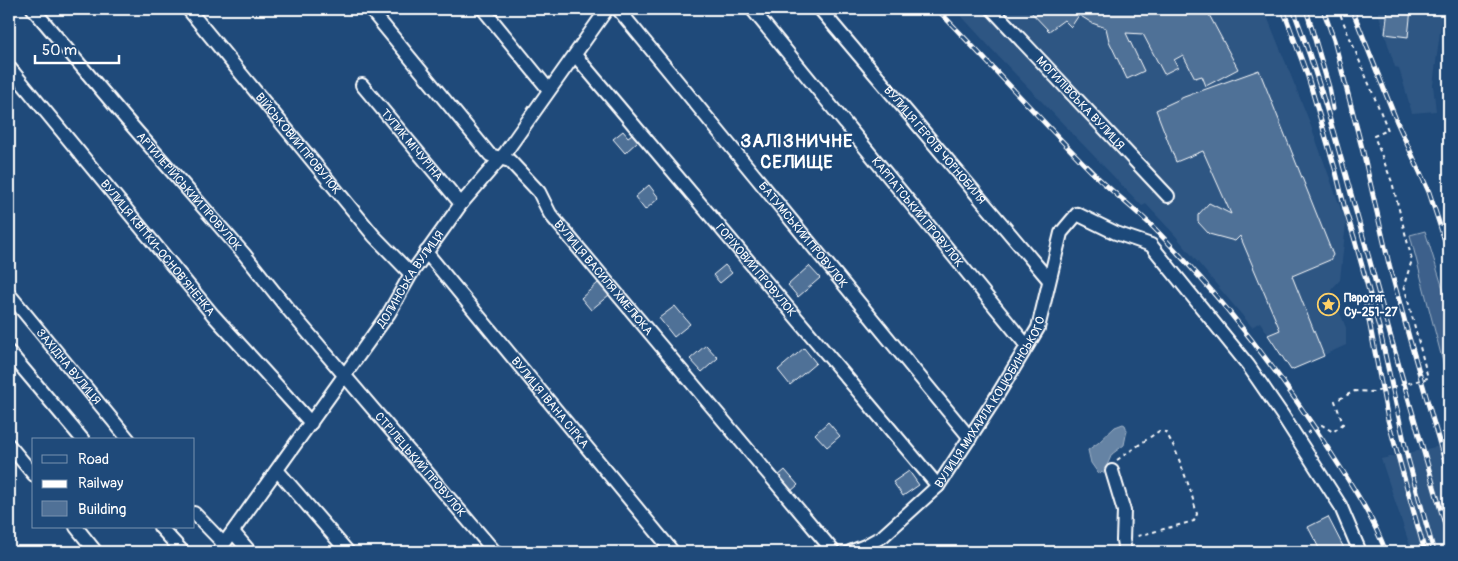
<svg xmlns="http://www.w3.org/2000/svg" width="1458" height="561" viewBox="0 0 1458 561" font-family="Pangolin,sans-serif">
<style>
.built{fill:#2e5683}
.green{fill:#3c618b;stroke:#9eb0c5}
.water{fill:#6583a4;stroke:#a3b5c8}
.building{fill:#507197;stroke:#fff}
.lines{fill:none;stroke-linecap:round;stroke-linejoin:round}
.minor-casing{stroke:#fff;stroke-width:16}
.path{stroke:#fff;stroke-width:2;stroke-dasharray:4 4;stroke-linecap:butt}
.minor{stroke:#1f4a7a;stroke-width:12}
.rail-casing{stroke:#fff;stroke-width:5}
.rail{stroke:#1f4a7a;stroke-width:3;stroke-dasharray:9;stroke-linecap:butt}
.labels{text-anchor:middle;dominant-baseline:central;stroke-width:4;stroke-linejoin:round;paint-order:stroke}
.street-label{font-size:12px;fill:#fff;stroke:#1f4a7a}
.poi-label{font-size:12px;font-weight:bold;fill:#fff;stroke:#1f4a7a;text-anchor:start}
.district-label{font-size:18px;font-weight:bold;letter-spacing:1px;fill:#fff;stroke:#1f4a7a}
</style>
<rect width="100%" height="100%" fill="#1f4a7a"/>
<filter id="ink" filterUnits="userSpaceOnUse"><feTurbulence type="fractalNoise" baseFrequency=".02" numOctaves="2"/><feDisplacementMap in="SourceGraphic" scale="10" xChannelSelector="R" yChannelSelector="G"/><feConvolveMatrix kernelMatrix="1 2 1 2 8 2 1 2 1" color-interpolation-filters="sRGB"/></filter>
<g filter="url(#ink)">
<g class="built">
<path d="M955 9H1264L1308 118 1346 223 1340 280 1331 290 1346 328V345L1291 370 1260 322 1252 327 1174 234 1146 204 1142 206 998 56Z"/>
<path d="M1377 9H1443L1433 85 1436 111 1412 113 1399 68 1395 67Z"/>
<path d="M1449 444V552H1412L1381 459Z"/>
</g>
<path class="green" d="M1425 231 1449 308V369L1445 370 1410 235Z"/>
<path class="water" d="M1123 424 1125 425 1127 430 1124 445 1112 454 1104 472 1098 473 1091 463 1088 450 1098 443 1115 427Z"/>
<g class="building">
<path d="M1028 9H1206L1238 69 1206 86 1202 76 1195 78 1183 55 1174 60 1178 67 1164 74 1143 34 1126 33 1144 71 1127 79 1109 41 1106 28 1092 23 1079 15 1071 27 1064 20 1049 31Z"/>
<path d="M1388 9H1411L1408 37 1385 34Z"/>
<path d="M1259 70 1333 255 1330 260 1292 276 1324 356 1291 370 1268 335 1280 330 1240 236 1235 241 1209 234 1198 222V215L1209 203 1231 214 1203 151 1176 162 1156 110 1184 97Z"/>
<path d="M623 131 628 137 632 134 638 141 625 153 613 139Z"/>
<path d="M649 185 659 198 645 210 635 197Z"/>
<path d="M725 265 732 273 720 283 713 275Z"/>
<path d="M809 266 820 278 798 297 788 285Z"/>
<path d="M598 283 609 295 591 310 581 298Z"/>
<path d="M675 306 690 324 674 337 659 318Z"/>
<path d="M706 345 718 358 702 372 690 359Z"/>
<path d="M804 348 816 363 790 385 778 370Z"/>
<path d="M828 422 840 436 827 447 815 434Z"/>
<path d="M785 470 798 485 790 492 777 477Z"/>
<path d="M909 471 919 485 903 496 893 482Z"/>
<path d="M1328 517 1346 552H1321L1308 527Z"/>
</g>
<g class="lines">
<defs>
<g id="minor">
<path id="s1" d="M33 9 126 119 244 254 287 308 495 552"/>
<path id="s2" d="M188 9 374 236 411 274"/>
<path id="s3" d="M370 9 490 155 510 161 539 192 550 214 834 552"/>
<path d="M483 9 549 90"/>
<path id="s4" d="M618 9 970 438"/>
<path id="s5" d="M752 9 1027 346"/>
<path id="s6" d="M820 9 1049 280"/>
<path id="s7" d="M992 9 1168 196"/>
<path id="s8" d="M575 55 938 486"/>
<path id="s9" d="M9 67 213 315 311 423"/>
<path id="s10" d="M362 85 461 204"/>
<path id="s11" d="M426 252 673 552"/>
<path id="s12" d="M9 294 129 440"/>
<path d="M9 352 83 440"/>
<path d="M9 445 34 475"/>
<path d="M277 470 348 552"/>
<path d="M1112 471 1124 511 1123 540 1125 552"/>
<path d="M194 513 224 544"/>
<path d="M76 527 96 552"/>
<path d="M160 527 183 552"/>
<path d="M233 532 250 552"/>
<path id="s13" d="M218 552 389 313 411 274 461 204 505 153 607 9"/>
<path id="s14" d="M850 552 865 546 883 536 938 486 995 399 1038 328 1061 233 1077 214 1116 233 1151 245 1248 365 1283 416 1340 505 1360 552"/>
</g>
</defs>
<use href="#minor" class="minor-casing"/>
<g class="path">
<path d="M1307 433 1322 425 1333 432 1343 424 1335 401 1355 391 1374 392 1428 378 1404 285 1412 260 1392 182 1374 136 1388 130 1338 9"/>
<path d="M1117 460 1159 431 1166 432 1175 449 1190 489 1197 514 1194 521 1134 537"/>
</g>
<use href="#minor" class="minor"/>
<defs>
<g id="rail">
<path d="M937 9C989 63 1040 119 1093 173 1112 192 1135 209 1154 228 1222 297 1280 373 1331 453 1351 484 1373 517 1386 552"/>
<path d="M1283 9 1308 77 1336 172 1345 209 1354 237 1379 327 1408 459 1434 552"/>
<path d="M1293 9C1324 90 1345 174 1369 258 1394 352 1422 445 1449 538"/>
<path d="M1306 9 1329 87 1333 109"/>
<path d="M1323 9 1334 40 1363 152 1389 264 1409 337 1449 476"/>
<path d="M1352 9 1397 122 1429 192 1449 253"/>
<path d="M1366 305 1388 420 1425 552"/>
</g>
</defs>
<use href="#rail" class="rail-casing"/>
<use href="#rail" class="rail"/>
</g>
</g>
<defs>
<symbol id="sight-ring" viewBox="-11 -11 22 22"><circle r="9.5" fill="#1f4a7a" stroke="#ffd166" stroke-width="1.5"/><path d="M0-6L1.8-2.2L6-1.7L2.9 1.2L3.7 5.4L0 3.3L-3.7 5.4L-2.9 1.2L-6-1.7L-1.8-2.2Z" fill="#ffd166"/></symbol>
</defs>
<g fill-rule="evenodd">
<use href="#sight-ring" x="1316" y="292" width="25" height="25"/>
</g>
<g class="labels">
<g class="street-label">
<text stroke="none"><textPath href="#s7" startOffset="129">МОГИЛІВСЬКА ВУЛИЦЯ</textPath></text>
<text stroke="none"><textPath href="#s2" startOffset="174">ВІЙСЬКОВИЙ ПРОВУЛОК</textPath></text>
<text stroke="none"><textPath href="#s10" startOffset="78">ТУПИК МІЧУРІНА</textPath></text>
<text stroke="none"><textPath href="#s6" startOffset="178">ВУЛИЦЯ ГЕРОЇВ ЧОРНОБИЛЯ</textPath></text>
<text stroke="none"><textPath href="#s1" startOffset="240">АРТИЛЕРІЙСЬКИЙ ПРОВУЛОК</textPath></text>
<text stroke="none"><textPath href="#s5" startOffset="262">КАРПАТСЬКИЙ ПРОВУЛОК</textPath></text>
<text stroke="none"><textPath href="#s4" startOffset="292">БАТУМСЬКИЙ ПРОВУЛОК</textPath></text>
<text stroke="none"><textPath href="#s9" startOffset="234">ВУЛИЦЯ КВІТКИ-ОСНОВ'ЯНЕНКА</textPath></text>
<text stroke="none"><textPath href="#s8" startOffset="281">ГОРІХОВИЙ ПРОВУЛОК</textPath></text>
<text stroke="none"><textPath href="#s3" startOffset="360">ВУЛИЦЯ ВАСИЛЯ ХМЕЛЮКА</textPath></text>
<text stroke="none"><textPath href="#s13" startOffset="334">ДОЛИНСЬКА ВУЛИЦЯ</textPath></text>
<text stroke="none"><textPath href="#s12" startOffset="94">ЗАХІДНА ВУЛИЦЯ</textPath></text>
<text stroke="none"><textPath href="#s14" startOffset="210">ВУЛИЦЯ МИХАЙЛА КОЦЮБИНСЬКОГО</textPath></text>
<text stroke="none"><textPath href="#s11" startOffset="195">ВУЛИЦЯ ІВАНА СІРКА</textPath></text>
<text stroke="none"><textPath href="#s1" startOffset="598">СТРІЛЕЦЬКИЙ ПРОВУЛОК</textPath></text>
</g>
<g class="poi-label">
<text x="1344" y="298">Паротяг<tspan x="1344" dy="14">Су-251-27</tspan></text>
</g>
<g class="district-label">
<text x="797" y="141">ЗАЛІЗНИЧНЕ<tspan x="797" dy="21">СЕЛИЩЕ</tspan></text>
</g>
</g>
<rect width="1458" height="561" fill="none" stroke="#1f4a7a" stroke-width="30"/>
<rect x="15" y="15" width="1428" height="531" fill="none" stroke="#fff" stroke-width="2" filter="url(#ink)"/>
<rect x="32" y="438" width="162" height="90" fill="#1f4a7a" stroke="#7992af"/>
<rect x="42" y="455" width="25" height="8" fill="#1f4a7a" stroke="#7992af"/>
<text x="78" y="464" font-size="15" fill="#ffffff">Road</text>
<rect x="42" y="480" width="25" height="8" fill="#ffffff" stroke="#7992af"/>
<text x="78" y="488" font-size="15" fill="#ffffff">Railway</text>
<rect x="42" y="501" width="25" height="15" fill="#507197" stroke="#7992af"/>
<text x="78" y="514" font-size="15" fill="#ffffff">Building</text>
<path d="M35 55v8h84v-8" fill="none" stroke="#ffffff" stroke-width="2.5"/>
<text x="42" y="55" font-size="15" fill="#ffffff" stroke="#1f4a7a" stroke-width="4" paint-order="stroke">50 m</text>
</svg>
